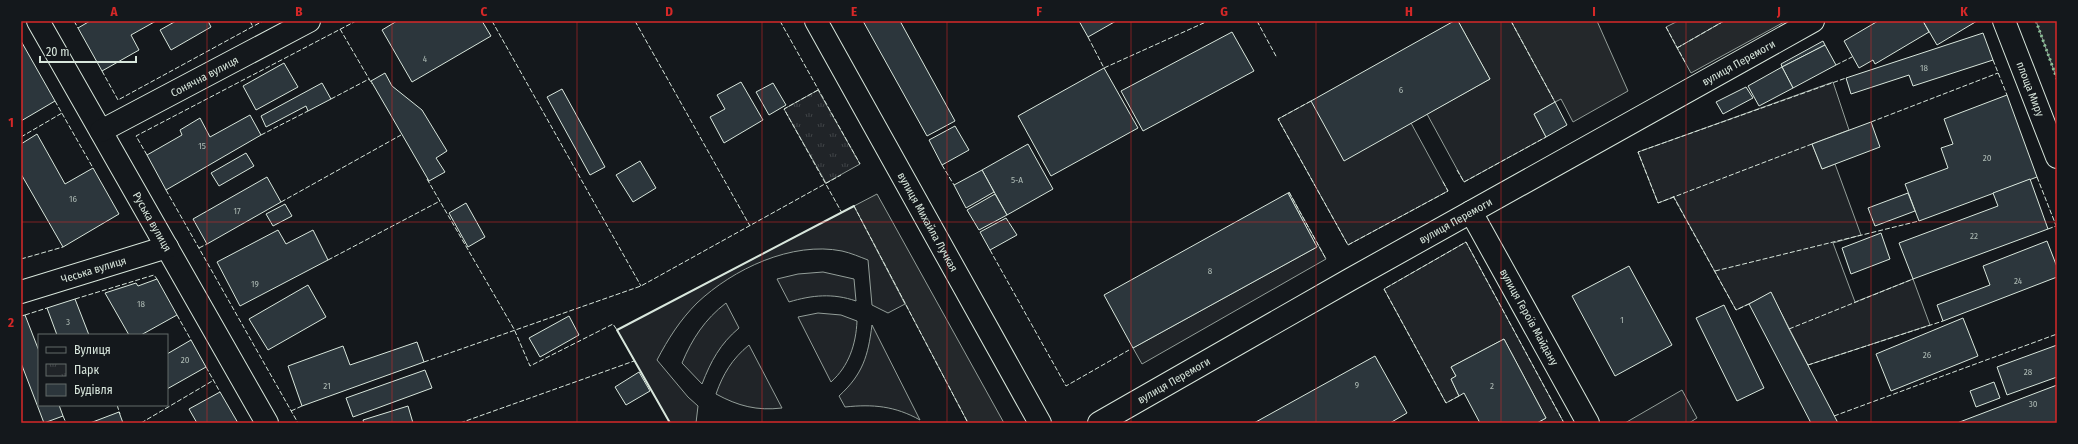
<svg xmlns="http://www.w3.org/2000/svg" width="2078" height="444" viewBox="0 0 2078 444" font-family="'Fira Sans Condensed',sans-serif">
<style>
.green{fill:#202428;stroke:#939e99}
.park{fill:url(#park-tufts);stroke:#939e99}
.parking{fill:#24282b;stroke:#939e99}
.building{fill:#2c363c;stroke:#d8e6dc}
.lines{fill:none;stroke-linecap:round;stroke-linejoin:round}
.minor-casing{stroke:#d8e6dc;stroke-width:24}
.trunk-casing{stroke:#d8e6dc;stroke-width:24}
.minor{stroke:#14181c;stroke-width:22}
.trunk{stroke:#14181c;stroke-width:22}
.hedge{stroke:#8ac095;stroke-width:3;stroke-dasharray:2 3;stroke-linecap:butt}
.fence{stroke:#d8e6dc;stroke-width:1;stroke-dasharray:5 2;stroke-linecap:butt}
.wall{stroke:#d8e6dc;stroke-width:2}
.grid{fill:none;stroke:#d62828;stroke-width:1;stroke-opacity:0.55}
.labels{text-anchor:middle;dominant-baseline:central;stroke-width:3;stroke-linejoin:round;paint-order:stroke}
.number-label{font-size:9px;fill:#adbab4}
.street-label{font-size:11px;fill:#d8e6dc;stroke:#14181c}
.neatline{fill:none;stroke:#d62828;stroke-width:1.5}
.grid-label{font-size:13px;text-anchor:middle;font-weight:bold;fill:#d62828}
</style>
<defs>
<pattern id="park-tufts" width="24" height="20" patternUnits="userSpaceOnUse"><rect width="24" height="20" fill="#202428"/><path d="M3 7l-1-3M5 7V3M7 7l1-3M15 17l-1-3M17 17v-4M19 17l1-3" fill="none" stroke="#404447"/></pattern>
</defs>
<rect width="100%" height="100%" fill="#14181c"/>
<g class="green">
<path d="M1458 21H1511L1555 102 1534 114 1546 137 1464 182 1427 114 1490 79Z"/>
<path d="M1678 21H1724L1677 48 1666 27Z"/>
<path d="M2036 21H2057V79Z"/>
<path d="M1833 82 1849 130 1812 144 1822 169 1835 164 1861 235 1833 243 1855 302 1913 279 1930 325 1808 365 1771 293 1736 310 1674 197 1658 203 1638 152Z"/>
<path d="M1311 101 1411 123 1448 191 1348 245 1278 119Z"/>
<path d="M1289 192 1326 259 1142 364 1133 348 1317 247 1288 193Z"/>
<path d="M854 206 905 304 888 313 872 305 868 260C860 257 851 253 842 251 792 241 733 269 697 303 680 320 668 339 657 360L688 397 698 406 696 423H670L617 330Z"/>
<path d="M1466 242 1564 423H1537L1546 418 1504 339 1451 367 1456 376 1451 379 1459 396 1446 403 1384 289Z"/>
<path d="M823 272 854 279 856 301C833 293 812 295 789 302L777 279 798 274Z"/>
<path d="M726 303 739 328C720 344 711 361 702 384L682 363C692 339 705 319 726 303Z"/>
<path d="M818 313 841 315 857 321C856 344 849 366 831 382L798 317Z"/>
<path d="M872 325 920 420C895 406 873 404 845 407L839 396C863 374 868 356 872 325Z"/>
<path d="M749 345 782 408C757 411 738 406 716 394 723 374 732 359 749 345Z"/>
<path d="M1682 390 1697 418 1689 423H1625Z"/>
</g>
<path class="park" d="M818 90 860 164 826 183 784 109Z"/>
<g class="parking">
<path d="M1511 21H1597L1628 91 1573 122 1561 99 1555 102Z"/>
<path d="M1724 21H1786L1691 73 1677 48Z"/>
<path d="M877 194 1004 423H968L854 206Z"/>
</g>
<g class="building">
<path d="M90 21H156L131 35 139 50 102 71 78 28Z"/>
<path d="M176 21H208L211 27 171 50 160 30Z"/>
<path d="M397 21H482L491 36 412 82 382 30Z"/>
<path d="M863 21H900L955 121 927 136Z"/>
<path d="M1079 21H1116L1088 37Z"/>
<path d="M1454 21H1458L1490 79 1344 161 1311 101Z"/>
<path d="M1878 21H1923L1929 32 1875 64 1873 60 1859 68 1844 41Z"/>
<path d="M1923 21H1977L1937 45Z"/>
<path d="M1232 32 1254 71 1143 131 1121 91Z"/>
<path d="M1983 33 1993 60 1913 86 1909 75 1851 94 1846 78Z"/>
<path d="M21 41 55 101 21 121Z"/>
<path d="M1823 41 1825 45 1782 67 1781 64Z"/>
<path d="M1825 45 1836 65 1793 88 1782 67Z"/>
<path d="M284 63 298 87 256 110 243 86Z"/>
<path d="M1782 67 1793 88 1759 106 1748 86Z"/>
<path d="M1104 68 1138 128 1051 176 1018 116Z"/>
<path d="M385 73 392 86 422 110 447 151 436 158 445 172 429 181 371 81Z"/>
<path d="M741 82 763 120 724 143 710 117 725 109 717 95Z"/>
<path d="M322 83 331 99 308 111 306 106 266 127 261 116Z"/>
<path d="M773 83 786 105 769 115 756 92Z"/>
<path d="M1746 87 1753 98 1723 114 1716 102Z"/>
<path d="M562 89 605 167 590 175 547 97Z"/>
<path d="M2007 95 2037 177 1919 221 1905 184 1948 168 1941 148 1953 144 1944 119Z"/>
<path d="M1555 102 1567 125 1546 137 1534 114Z"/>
<path d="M250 115 261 135 166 190 147 155 182 135 180 130 200 118 210 137Z"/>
<path d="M1871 122 1880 147 1822 169 1812 144Z"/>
<path d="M955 126 969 150 942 165 929 140Z"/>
<path d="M37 134 65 184 93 168 119 214 63 247 21 174V144Z"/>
<path d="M1028 144 1053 189 1007 215 982 170Z"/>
<path d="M246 153 254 166 219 186 211 173Z"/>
<path d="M640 161 656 188 633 202 616 175Z"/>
<path d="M982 170 994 192 966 208 954 185Z"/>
<path d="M267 177 281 202 207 244 193 219Z"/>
<path d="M2030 179 2048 229 1913 279 1899 243 1998 206 1993 193Z"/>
<path d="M1288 193 1317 247 1133 348 1104 295Z"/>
<path d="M1908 193 1915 211 1875 226 1868 208Z"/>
<path d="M995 194 1007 215 979 230 967 210Z"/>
<path d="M466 203 485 237 468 247 449 213Z"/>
<path d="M285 204 292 216 273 226 266 214Z"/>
<path d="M1006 218 1017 235 990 250 980 232Z"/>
<path d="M278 230 286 244 313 230 328 260 240 306 217 262Z"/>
<path d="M1881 233 1890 259 1851 274 1842 248Z"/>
<path d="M2047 241 2057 267V277L1943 321 1937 305 1990 285 1983 266Z"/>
<path d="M1629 266 1672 345 1615 376 1572 296Z"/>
<path d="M157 279 177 315 141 335H129L105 293 136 283 138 286Z"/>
<path d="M308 285 326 317 268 350 249 319Z"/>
<path d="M1771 292 1789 329 1838 423H1811L1749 304Z"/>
<path d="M75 299 89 335H57L47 308Z"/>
<path d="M1724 305 1764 388 1737 401 1696 318Z"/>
<path d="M25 315 39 351V405H59L63 416 44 423 21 363V316Z"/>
<path d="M569 316 579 335 540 357 529 338Z"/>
<path d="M1963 318 1978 356 1891 391 1876 354Z"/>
<path d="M1504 339 1546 418 1537 423H1480L1464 393 1459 396 1451 379 1456 376 1451 367Z"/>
<path d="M191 340 206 367 167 389V354Z"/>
<path d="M417 342 424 362 302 406 288 366 343 346 350 365Z"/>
<path d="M2057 345V377L2007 395 1997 367Z"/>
<path d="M1375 356 1407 413 1390 423H1254Z"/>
<path d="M425 370 432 388 353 417 346 398Z"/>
<path d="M639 372 650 391 626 405 615 387Z"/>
<path d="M1994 382 2000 398 1976 407 1970 391Z"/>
<path d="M2057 385V422L2054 423H1957Z"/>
<path d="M220 392 238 423H197L189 409Z"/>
<path d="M408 406 413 423H364L363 420Z"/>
<path d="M119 412 123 423H90Z"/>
</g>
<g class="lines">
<defs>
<g id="minor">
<path id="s1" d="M38 21 267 423"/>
<path id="s2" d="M816 21 1040 423"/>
<path id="s3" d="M101 131 309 21"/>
<path id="s4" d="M1471 212 1588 423"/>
<path id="s5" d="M21 292 167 247"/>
<path id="s6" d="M1099 423 1351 279 1813 21"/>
</g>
<g id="trunk">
<path id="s7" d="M2004 21 2057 157"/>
</g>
</defs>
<use href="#minor" class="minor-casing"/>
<use href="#trunk" class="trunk-casing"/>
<use href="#minor" class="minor"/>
<use href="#trunk" class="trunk"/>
<path class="hedge" d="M2036 21 2057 79"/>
<g class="fence">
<path d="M74 21 78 28"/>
<path d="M250 21 253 27"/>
<path d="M492 21 641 286"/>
<path d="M635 21 750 226"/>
<path d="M780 21 860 164"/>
<path d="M1257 21 1277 58"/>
<path d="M1511 21 1555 102"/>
<path d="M1666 27 1685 62"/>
<path d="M340 29 372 84"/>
<path d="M1088 37 1104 68 1208 21"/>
<path d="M1677 48 1724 21"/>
<path d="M1993 60 2007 95"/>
<path d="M1836 65 1852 57"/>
<path d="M102 71 118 100 263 21"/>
<path d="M818 90 784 109 842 213"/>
<path d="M331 99 369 79"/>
<path d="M55 101 93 168"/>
<path d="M1311 101 1278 119 1348 245 1448 191 1442 180"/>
<path d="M1871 122 1998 73"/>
<path d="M261 135 308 111"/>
<path d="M21 137 62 113"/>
<path d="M1812 144 1658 203 1638 152 1846 78"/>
<path d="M147 155 136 136 356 21"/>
<path d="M942 165 954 185"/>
<path d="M1457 170 1464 182 1546 137"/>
<path d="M2037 177 2057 228"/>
<path d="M427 179 514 329 530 366 613 324 617 330"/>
<path d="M166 190 298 423"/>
<path d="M1289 192 1326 259"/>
<path d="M1673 196 1736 310 1749 304"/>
<path d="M281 202 401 135"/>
<path d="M854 206 968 423"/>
<path d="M2048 229 2056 226"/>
<path d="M199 248 207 244"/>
<path d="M990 250 1066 386 1129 350"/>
<path d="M21 259 63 247"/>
<path d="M328 260 440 201"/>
<path d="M1715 271 1919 221"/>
<path d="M75 299 154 275 157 279"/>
<path d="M25 315 47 308"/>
<path d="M177 315 191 340"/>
<path d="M1789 329 1913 279"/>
<path d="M424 362 641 286 841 175"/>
<path d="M1808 365 1943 321"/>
<path d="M206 367 220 392"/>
<path d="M1459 396 1446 403 1384 289 1466 242 1564 423"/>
<path d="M117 405 120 414"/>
<path d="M291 411 302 406"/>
<path d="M63 416 66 423"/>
<path d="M1834 416 2057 334"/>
<path d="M141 423 214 380"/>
<path d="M460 423 634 361"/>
</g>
<path class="wall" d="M670 423 617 330 854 206"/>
</g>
<path class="grid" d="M207 21V423M392 21V423M577 21V423M762 21V423M947 21V423M1131 21V423M1316 21V423M1501 21V423M1686 21V423M1871 21V423M21 222H2057"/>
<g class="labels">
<g class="number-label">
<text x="425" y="59">4</text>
<text x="1924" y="68">18</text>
<text x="1401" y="90">6</text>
<text x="202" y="146">15</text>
<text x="1987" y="158">20</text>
<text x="1017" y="180">5-А</text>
<text x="73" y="199">16</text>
<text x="237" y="211">17</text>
<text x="1974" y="236">22</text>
<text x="1210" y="271">8</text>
<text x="2018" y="281">24</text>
<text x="255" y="284">19</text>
<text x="141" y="304">18</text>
<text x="1622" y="320">1</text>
<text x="68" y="322">3</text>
<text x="1927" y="355">26</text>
<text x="185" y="360">20</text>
<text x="2028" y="372">28</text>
<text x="1357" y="385">9</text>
<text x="327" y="386">21</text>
<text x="1492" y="386">2</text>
<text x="2033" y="404">30</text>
</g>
<g class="street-label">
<text stroke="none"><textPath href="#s6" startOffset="734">вулиця Перемоги</textPath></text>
<text stroke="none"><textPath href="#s3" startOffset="117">Сонячна вулиця</textPath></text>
<text stroke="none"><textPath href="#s7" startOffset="73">площа Миру</textPath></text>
<text stroke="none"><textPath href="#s6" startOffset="410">вулиця Перемоги</textPath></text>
<text stroke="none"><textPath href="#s1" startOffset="231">Руська вулиця</textPath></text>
<text stroke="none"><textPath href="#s2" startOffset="230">вулиця Михайла Лучкая</textPath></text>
<text stroke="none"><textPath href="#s5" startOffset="76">Чеська вулиця</textPath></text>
<text stroke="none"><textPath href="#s4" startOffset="120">вулиця Героїв Майдану</textPath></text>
<text stroke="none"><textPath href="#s6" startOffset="86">вулиця Перемоги</textPath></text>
</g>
</g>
<rect width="2078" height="444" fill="none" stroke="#14181c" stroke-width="44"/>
<rect x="38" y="334" width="130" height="72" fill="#14181c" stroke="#626a69"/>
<rect x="46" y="347" width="20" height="6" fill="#14181c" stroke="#626a69"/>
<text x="74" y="354" font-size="12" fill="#d8e6dc">Вулиця</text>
<rect x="46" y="364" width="20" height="12" fill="url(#park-tufts)" stroke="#626a69"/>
<text x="74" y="374" font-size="12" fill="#d8e6dc">Парк</text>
<rect x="46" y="384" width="20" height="12" fill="#2c363c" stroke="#626a69"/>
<text x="74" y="394" font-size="12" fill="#d8e6dc">Будівля</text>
<path d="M40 56v6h96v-6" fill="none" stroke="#d8e6dc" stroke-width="2"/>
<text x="46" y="56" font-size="12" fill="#d8e6dc" stroke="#14181c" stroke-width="3" paint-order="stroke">20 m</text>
<rect x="22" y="22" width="2034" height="400" class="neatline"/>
<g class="grid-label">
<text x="114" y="16">A</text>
<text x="299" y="16">B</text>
<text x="484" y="16">C</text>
<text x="669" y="16">D</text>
<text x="854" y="16">E</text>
<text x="1039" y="16">F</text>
<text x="1224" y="16">G</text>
<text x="1409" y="16">H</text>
<text x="1594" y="16">I</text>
<text x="1779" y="16">J</text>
<text x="1964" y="16">K</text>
<text x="11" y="127">1</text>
<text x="11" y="327">2</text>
</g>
</svg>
